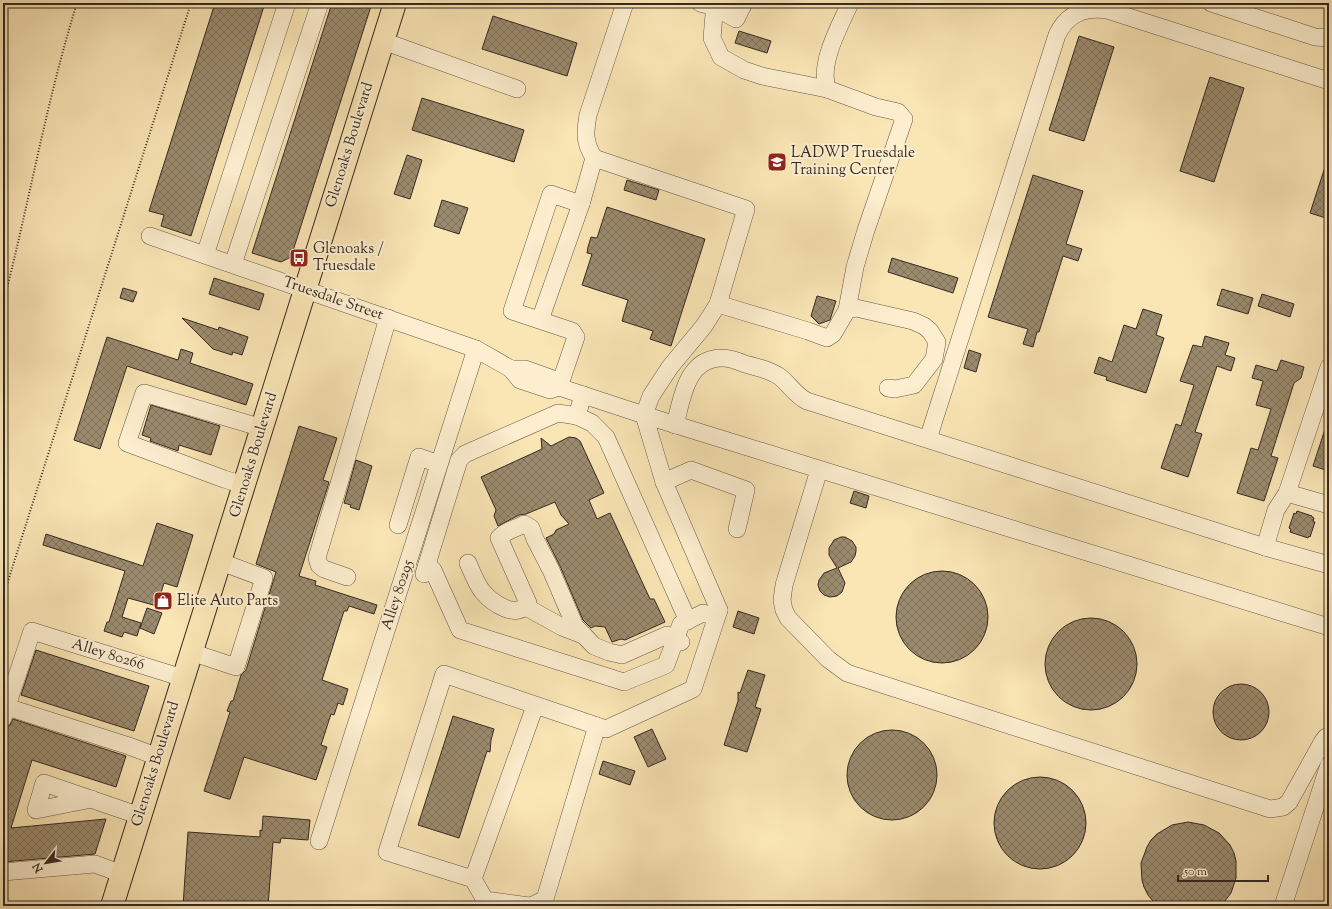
<svg xmlns="http://www.w3.org/2000/svg" width="1332" height="909" viewBox="0 0 1332 909" font-family="'Sorts Mill Goudy',serif">
<style>
.building{fill:url(#building-cross-hatch);stroke:#352922}
.lines{fill:none;stroke-linecap:round;stroke-linejoin:round}
.minor-casing{stroke:#665847;stroke-width:18}
.major-casing{stroke:#352922;stroke-width:24}
.path{stroke:#352922;stroke-width:2;stroke-dasharray:1 2;stroke-linecap:butt}
.minor{stroke:#fceecf;stroke-width:17}
.major{stroke:#fae5b5;stroke-width:22}
.labels{text-anchor:middle;dominant-baseline:central;stroke-width:4;stroke-linejoin:round;paint-order:stroke}
.street-label{font-size:15px;fill:#352922;stroke:#fceecf}
.poi-label{font-size:15px;fill:#352922;stroke:#fceecf;text-anchor:start}
</style>
<defs>
<pattern id="building-cross-hatch" width="8" height="8" patternUnits="userSpaceOnUse"><rect width="8" height="8" fill="#9b8b6e"/><path d="M0 0l8 8M0 8l8-8" fill="none" stroke="#7f725a"/></pattern>
</defs>
<rect width="100%" height="100%" fill="#fae5b5"/>
<filter id="stains"><feTurbulence type="fractalNoise" baseFrequency=".005" numOctaves="4"/><feColorMatrix values="0 0 0 0 .2 0 0 0 0 .09 0 0 0 0 .02 0 0 0 .5 -.17"/></filter>
<radialGradient id="worn" r=".72"><stop offset=".6" stop-color="#630" stop-opacity="0"/><stop offset="1" stop-color="#630" stop-opacity=".3"/></radialGradient>
<g class="building">
<path d="M215 3H265L191 236 161 226 164 215 149 211Z"/>
<path d="M332 3H372L291 257 281 262 252 253Z"/>
<path d="M493 16 577 43 567 76 482 49Z"/>
<path d="M739 31 771 41 767 53 735 43Z"/>
<path d="M1079 36 1114 47 1084 141 1049 130Z"/>
<path d="M1210 77 1244 88 1214 182 1180 171Z"/>
<path d="M422 98 524 130 514 162 412 130Z"/>
<path d="M407 155 422 160 410 199 394 194Z"/>
<path d="M1327 161 1329 162V219L1310 213Z"/>
<path d="M1033 175 1083 191 1066 244 1082 249 1078 261 1063 256 1039 332H1037L1033 347 1023 344 1028 329 988 317Z"/>
<path d="M627 180 659 190 656 200 624 190Z"/>
<path d="M442 200 468 208 459 234 434 226Z"/>
<path d="M607 207 705 239 671 346 650 339 653 331 622 321 628 300 582 285 592 254 587 253 588 247 591 237 597 238Z"/>
<path d="M892 258 958 278 953 293 888 272Z"/>
<path d="M214 278 264 294 259 310 209 294Z"/>
<path d="M123 288 137 292 133 302 120 298Z"/>
<path d="M1222 289 1253 298 1248 314 1217 305Z"/>
<path d="M1262 294 1294 304 1290 317 1258 306Z"/>
<path d="M817 296 836 301 830 320 819 324 811 316Z"/>
<path d="M1143 309 1162 315 1156 335 1164 338 1146 393 1106 380 1107 377 1094 373 1099 357 1112 362 1124 325 1136 329Z"/>
<path d="M182 318 218 330 219 327 248 337 242 355 233 352 232 355 213 349Z"/>
<path d="M1205 336 1229 343 1225 355 1235 358 1231 371 1217 366 1195 432 1202 434 1188 477 1161 468 1176 424 1181 426 1194 385 1180 381 1193 345 1202 347Z"/>
<path d="M107 337 178 360 181 349 193 353 190 363 253 384 246 405 127 366 100 449 74 440Z"/>
<path d="M969 350 981 354 976 372 964 368Z"/>
<path d="M1281 360 1304 367 1301 378 1294 383 1271 456 1278 458 1264 501 1237 493 1251 448 1258 450 1271 409 1256 405 1263 381 1252 378 1256 365 1277 371Z"/>
<path d="M151 405 220 426 211 455 179 445 178 451 150 441 151 438 142 435Z"/>
<path d="M1327 423H1329V471L1313 466Z"/>
<path d="M299 426 337 438 323 480 329 482 327 489 299 576 316 581 315 585 377 605 374 614 349 606 347 611H344L322 680 348 689 343 705 338 703 334 715 331 714 321 745 327 747 316 780 244 757 230 799H228L204 791 230 712 227 711 231 701H233L241 675 246 670 276 572 256 564Z"/>
<path d="M569 437 576 438 580 441 604 493 589 500 597 519 610 513 650 599H654L665 622 625 640 621 639 612 642 605 627 595 626 591 628 583 620 560 566 546 538 554 534 556 530 569 524 561 515 555 502 526 514 519 515 498 526 494 516 496 510 481 477 542 449 541 438 551 446Z"/>
<path d="M356 460 372 466 359 510 350 507 351 505 344 503Z"/>
<path d="M854 491 869 496 866 508 850 503Z"/>
<path d="M1297 511 1312 516V517L1314 518 1313 522H1315L1310 537 1309 536 1308 538 1290 532 1291 529 1289 528 1294 513 1296 514Z"/>
<path d="M157 523 193 535 177 587 164 583 157 606 128 598 122 617 141 623 137 636 124 632 122 637 104 631 107 622H109L125 571 43 545 46 534 143 566Z"/>
<path d="M841 537H845L852 541 856 547V551L855 556 851 562 838 568 845 583 842 592 837 596 830 597 824 595 820 591 818 585 819 580 824 573 837 568 829 555V548L834 540Z"/>
<circle cx="942" cy="617" r="46"/>
<path d="M147 608 162 613 154 634 140 628Z"/>
<path d="M738 611 759 618 754 634 733 627Z"/>
<circle cx="1091" cy="664" r="46"/>
<path d="M36 650 149 686 134 731 21 695Z"/>
<path d="M748 670 765 675 755 707 761 709 747 752 724 745 738 701V692L740 693Z"/>
<circle cx="1241" cy="712" r="28"/>
<path d="M453 716 494 729 491 740 490 752 487 751 459 838 418 825Z"/>
<path d="M13 719 126 756 116 787 32 760 11 828 106 819 95 854 3 862V736L6 727 10 725Z"/>
<path d="M652 729 666 759 648 767 634 737Z"/>
<circle cx="892" cy="775" r="45"/>
<path d="M603 761 635 771 630 785 599 774Z"/>
<circle cx="1040" cy="823" r="46"/>
<path d="M263 816 310 820 308 840 281 838 280 843 273 842 268 906H183L188 832 260 837V830L262 831Z"/>
<path d="M1188 822 1204 825 1219 833 1230 845 1234 853 1236 861V878L1231 893 1221 906H1157L1148 895 1144 887 1142 880 1141 863 1147 847 1151 840 1157 834 1172 825Z"/>
</g>
<g class="lines">
<defs>
<g id="minor">
<path d="M700 3 715 7 736 19 744 3"/>
<path d="M715 3 712 38 721 57 744 70 762 76 827 89"/>
<path d="M1211 3 1315 37 1329 38"/>
<path d="M383 41 517 89"/>
<path d="M594 158C584 142 585 133 588 115L625 3"/>
<path d="M150 236 476 349 511 369 520 380 550 390 556 388"/>
<path d="M205 255 287 3"/>
<path d="M233 264 320 3"/>
<path d="M718 304 808 331 827 338 833 334 847 310 856 308 913 321 924 326 930 331 937 342 934 359 914 385 895 389 888 388"/>
<path d="M847 310 855 267 866 230 904 119 898 112 876 107 827 89C819 62 839 28 850 3"/>
<path d="M540 320 581 204 551 194 512 311 572 331 576 337 559 387"/>
<path d="M511 369H525L553 379 559 387 644 415 1329 627"/>
<path d="M577 416 592 423 606 437 688 621"/>
<path d="M675 425C682 399 686 358 722 358 730 358 738 361 745 364 757 367 770 370 780 377 789 384 796 396 807 401L1265 547 1329 565"/>
<path d="M928 439 1057 35C1067 14 1084 7 1107 10L1329 81"/>
<path d="M819 470 784 585 782 600 784 610 788 618 828 659 847 673 1270 809 1283 807 1289 802 1323 741 1326 737 1329 736"/>
<path d="M664 482 691 470 746 490 737 529"/>
<path d="M244 485 224 479 127 443 144 393 262 428"/>
<path d="M1287 493 1329 505"/>
<path d="M398 525 419 457 439 464"/>
<path d="M1265 547 1276 510 1287 493 1329 367"/>
<path d="M468 563C472 572 476 583 482 591 491 602 517 621 528 603L499 538C507 529 514 530 524 524L531 528 535 539 551 570 575 626 594 646 609 652 622 655 667 635 681 642"/>
<path d="M427 564 433 570 460 630 624 682 666 665 681 624 703 613 709 615 719 610 664 482 644 415 651 396 670 367 704 326 718 304 746 209 594 158 581 204"/>
<path d="M424 574 459 460 465 454 558 413 577 416 583 395"/>
<path d="M347 577 324 569 319 565 317 558 388 318"/>
<path d="M526 607 562 627 583 635"/>
<path d="M191 652 236 667 264 578 221 562"/>
<path d="M535 706 473 879 387 852 444 674 606 729 693 689 719 610"/>
<path d="M7 707 129 746 158 757"/>
<path d="M3 718 32 631 183 678"/>
<path d="M92 799 36 810 44 783 140 816"/>
<path d="M319 841 476 349"/>
<path d="M3 872 95 864 122 874"/>
<path d="M473 879 485 900 529 906"/>
<path d="M531 906 545 899 597 726"/>
<path d="M1283 906 1329 765"/>
</g>
<path id="major" d="M112 906 395 3"/>
</defs>
<use href="#minor" class="minor-casing"/>
<use href="#major" class="major-casing"/>
<g class="path">
<path d="M3 304C29 204 46 102 77 3"/>
<path d="M3 597 191 3"/>
</g>
<use href="#minor" class="minor"/>
<use href="#major" class="major"/>
</g>
<defs>
<symbol id="university-square" viewBox="-11 -11 22 22"><rect x="-9" y="-9" width="18" height="18" rx="4" fill="#8f2418" stroke="#fceecf"/><path d="M0-5L7-2L0 1L-7-2ZM-4 1L0 2.5L4 1V4Q0 6-4 4Z" fill="#fff"/></symbol>
<symbol id="bus-square" viewBox="-11 -11 22 22"><rect x="-9" y="-9" width="18" height="18" rx="4" fill="#8f2418" stroke="#fceecf"/><path d="M-5-6H5V4H4V6H2V4H-2V6H-4V4H-5ZM-3.5-4V0h7V-4ZM-3.5 1.2v1.5H-2V1.2ZM2 1.2v1.5H3.5V1.2Z" fill="#fff"/></symbol>
<symbol id="shop-square" viewBox="-11 -11 22 22"><rect x="-9" y="-9" width="18" height="18" rx="4" fill="#8f2418" stroke="#fceecf"/><path d="M-5-2.5h2.3a2.7 3.5 0 0 1 5.4 0H5L5.5 6h-11ZM-1.5-2.5h3a1.5 2.3 0 0 0-3 0Z" fill="#fff"/></symbol>
</defs>
<g fill-rule="evenodd">
<use href="#university-square" x="766" y="151" width="22" height="22"/>
<use href="#bus-square" x="288" y="247" width="22" height="22"/>
<use href="#shop-square" x="152" y="590" width="22" height="22"/>
</g>
<g class="labels">
<g class="street-label">
<text transform="translate(350 145) rotate(-73)">Glenoaks Boulevard</text>
<text transform="translate(333 299) rotate(19)">Truesdale Street</text>
<text transform="translate(254 455) rotate(-73)">Glenoaks Boulevard</text>
<text transform="translate(398 595) rotate(-72)">Alley 80295</text>
<text transform="translate(108 655) rotate(17)">Alley 80266</text>
<text transform="translate(156 764) rotate(-73)">Glenoaks Boulevard</text>
</g>
<g class="poi-label">
<text x="791" y="153">LADWP Truesdale<tspan x="791" dy="17">Training Center</tspan></text>
<text x="313" y="249">Glenoaks /<tspan x="313" dy="17">Truesdale</tspan></text>
<text x="177" y="601">Elite Auto Parts</text>
</g>
</g>
<rect width="1332" height="909" fill="none" stroke="#fae5b5" stroke-width="16"/>
<rect x="4" y="4" width="1324" height="901" fill="none" stroke="#352922" stroke-width="2"/>
<rect x="8" y="8" width="1316" height="893" fill="none" stroke="#352922"/>
<g transform="translate(46 863) rotate(239)" stroke="#fceecf" stroke-width="3" paint-order="stroke">
<path d="M0-3L7 15L0 10L-7 15Z" fill="#352922"/>
<text y="-6" font-size="11" font-weight="bold" text-anchor="middle" fill="#352922">N</text>
</g>
<path d="M1178 875v6h90v-6" fill="none" stroke="#352922" stroke-width="2"/>
<text x="1184" y="875" font-size="12" fill="#352922" stroke="#fceecf" stroke-width="3" paint-order="stroke">50 m</text>
<rect width="100%" height="100%" filter="url(#stains)"/>
<rect width="100%" height="100%" fill="url(#worn)"/>
</svg>
